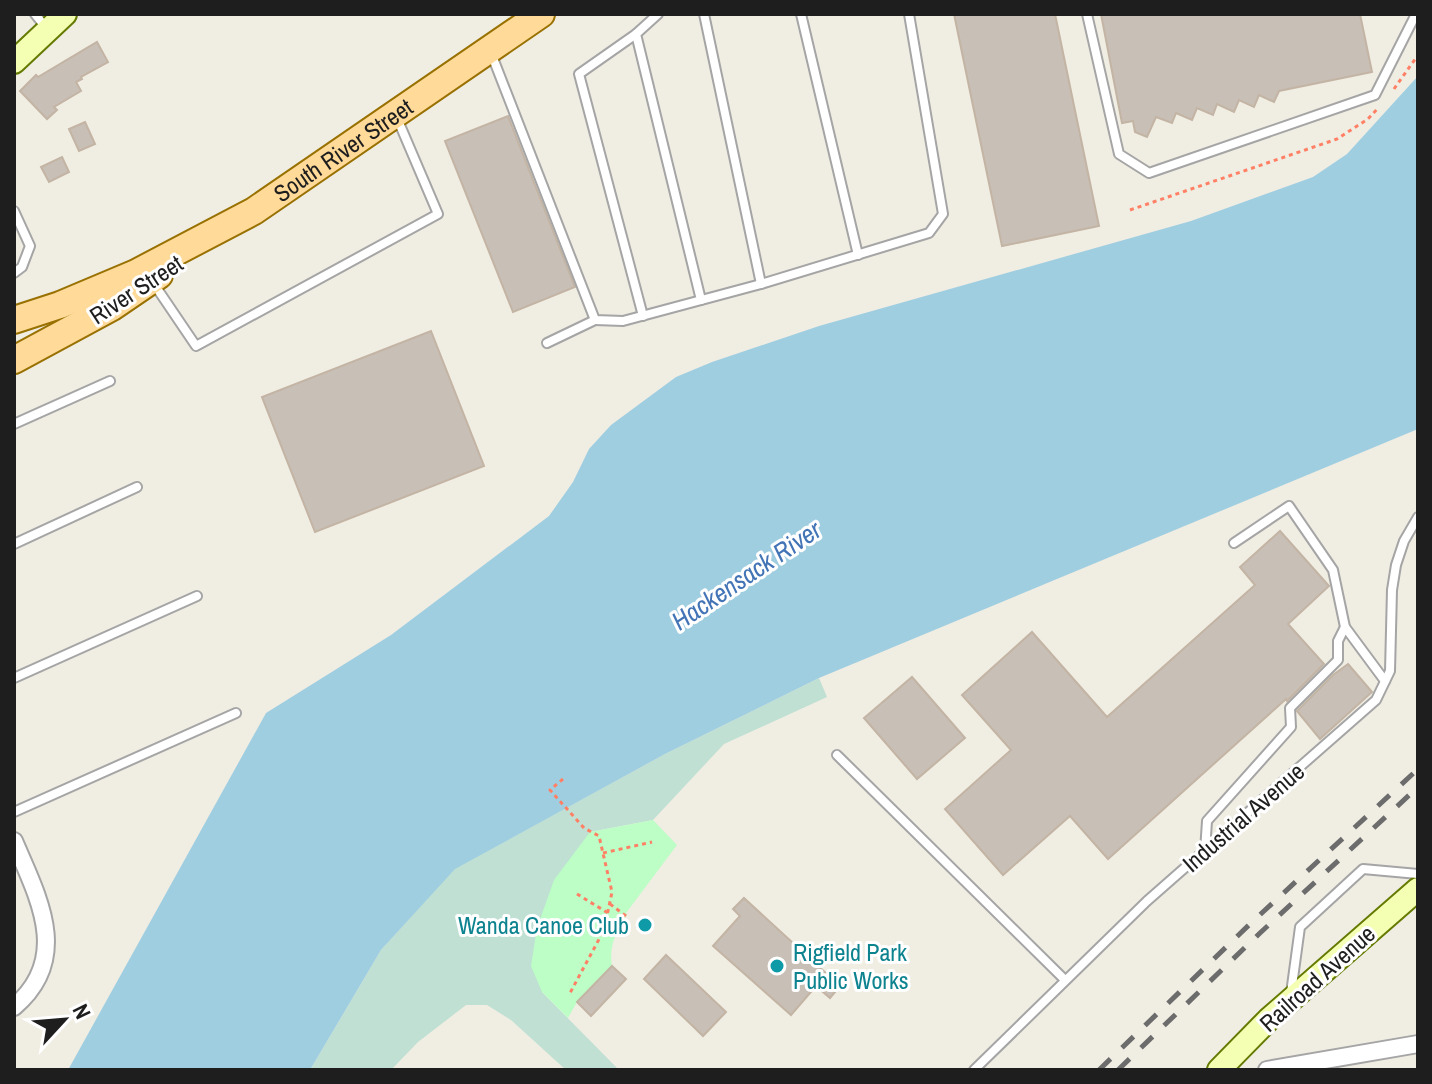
<svg xmlns="http://www.w3.org/2000/svg" width="1432" height="1084" viewBox="0 0 1432 1084" font-family="'Archivo Narrow',sans-serif">
<style>
.wetland{fill:#bfe0d3}
.park{fill:#bcfec6}
.water{fill:#a0cee1}
.building{fill:#c8bfb6;stroke:#c3b4a4;stroke-width:2}
.lines{fill:none;stroke-linecap:round;stroke-linejoin:round}
.service-casing{stroke:#a5a5a5;stroke-width:12}
.minor-casing{stroke:#a5a5a5;stroke-width:20}
.secondary-casing{stroke:#647a00;stroke-width:26}
.primary-casing{stroke:#987100;stroke-width:30}
.path{stroke:#ff8065;stroke-width:3;stroke-dasharray:4 4;stroke-linecap:butt}
.service{stroke:#fff;stroke-width:8}
.minor{stroke:#fff;stroke-width:16}
.secondary{stroke:#f5ffb3;stroke-width:22}
.primary{stroke:#ffda99;stroke-width:26}
.rail{stroke:#6c6c6c;stroke-width:5;stroke-dasharray:16 16;stroke-linecap:butt}
.culture-dot{fill:#0f9aa8;stroke:#fff;stroke-width:3}
.labels{text-anchor:middle;dominant-baseline:central;stroke-width:6;stroke-linejoin:round;paint-order:stroke}
.street-label{font-size:24px;fill:#1e1e1e;stroke:#fff}
.culture-label{font-size:24px;fill:#0d838f;stroke:#fff;text-anchor:end}
.water-label{font-size:26px;font-style:italic;fill:#4274b6;stroke:#fff}
</style>
<rect width="100%" height="100%" fill="#f0ede3"/>
<path class="wetland" d="M819 678 827 697 724 744 653 820 590 832 542 992 619 1070H566L511 1020 487 1005H466L418 1042 391 1070H310L381 950 454 869 665 754Z"/>
<path class="park" d="M653 820 677 845 626 913 627 915C616 932 609 945 612 966L577 1002 568 1018 542 992 531 966 537 928 554 880 590 832Z"/>
<path class="water" d="M1418 76V429L819 678 665 754 455 869 381 950 310 1070H68L266 713 391 635 549 516 573 482 589 449 611 425 676 377 712 362 819 326 1191 221 1313 177 1347 154Z"/>
<g class="building">
<path d="M954 14H1055L1099 226 1002 246Z"/>
<path d="M1101 14H1360L1372 72 1279 91 1274 102 1259 95 1254 107 1239 100 1234 112 1217 104 1213 115 1197 108 1192 120 1176 113 1172 123 1156 117 1147 137 1135 132 1133 121 1122 123Z"/>
<path d="M97 42 108 62 81 77 82 79 76 82 81 91 54 107 57 110 47 119 20 91 36 75 38 77Z"/>
<path d="M508 116 575 287 513 312 445 141Z"/>
<path d="M85 122 95 144 79 151 69 129Z"/>
<path d="M62 157 69 172 49 182 41 167Z"/>
<path d="M431 331 484 466 315 532 262 397Z"/>
<path d="M1280 531 1329 586 1288 624 1324 664 1287 701 1286 699 1108 859 1070 816 1003 875 945 809 1011 750 962 695 1032 632 1107 717 1255 585 1240 567Z"/>
<path d="M1348 664 1372 692 1320 739 1297 711 1333 675Z"/>
<path d="M912 677 965 738 917 779 864 718Z"/>
<path d="M744 898 840 986 830 998 816 986 791 1015 713 946 740 916 733 909Z"/>
<path d="M666 955 726 1012 703 1036 644 979Z"/>
<path d="M612 966 626 979 591 1016 577 1002Z"/>
</g>
<g class="lines">
<defs>
<g id="service">
<path d="M35 14 47 29"/>
<path d="M658 14 636 34 701 300"/>
<path d="M704 14 761 284"/>
<path d="M801 14 858 255"/>
<path d="M1087 14 1119 154 1149 173 1375 95 1416 14"/>
<path d="M636 34 579 74 643 316"/>
<path d="M491 53 595 320 623 321 761 284 929 233 943 214 909 14"/>
<path d="M14 211 30 246 22 267 14 273"/>
<path d="M154 284 196 346 438 214 397 118"/>
<path d="M547 343 595 320"/>
<path d="M14 424 110 381"/>
<path d="M1234 543 1289 506 1333 570 1345 627 1385 681"/>
<path d="M14 544 137 487"/>
<path d="M14 678 197 596"/>
<path d="M837 755 1065 980"/>
<path d="M14 812 236 713"/>
<path d="M1205 851 1207 821 1291 727 1290 708 1338 660V641L1345 627"/>
<path d="M1291 993 1300 927 1363 869 1418 874"/>
<path d="M974 1070 1147 901 1376 700 1390 671 1392 590 1396 565 1404 541 1418 517"/>
</g>
<g id="minor">
<path d="M14 841C38 897 72 958 14 1007"/>
<path d="M1267 1070 1418 1044"/>
</g>
<g id="secondary">
<path d="M14 62 65 14"/>
<path d="M1219 1070 1269 1019 1418 889"/>
</g>
<g id="primary">
<path id="s1" d="M14 320 60 305 136 273 254 211 541 14"/>
<path d="M14 360 112 307 159 275"/>
</g>
</defs>
<use href="#service" class="service-casing"/>
<use href="#minor" class="minor-casing"/>
<use href="#secondary" class="secondary-casing"/>
<use href="#primary" class="primary-casing"/>
<g class="path">
<path d="M1394 89 1418 55"/>
<path d="M1130 210 1337 139 1368 119 1379 107"/>
<path d="M563 779 550 790 584 828 599 836 612 892 604 930 570 993"/>
<path d="M603 853 652 842"/>
<path d="M577 894 608 913"/>
<path d="M610 904 626 916"/>
</g>
<use href="#service" class="service"/>
<use href="#minor" class="minor"/>
<use href="#secondary" class="secondary"/>
<use href="#primary" class="primary"/>
<g class="rail">
<path d="M1099 1070 1251 923 1418 769"/>
<path d="M1118 1070 1260 933 1418 787"/>
</g>
</g>
<g class="culture-dot">
<circle cx="645" cy="925" r="8"/>
<circle cx="777" cy="966" r="8"/>
</g>
<g class="labels">
<g class="street-label">
<text stroke="none"><textPath href="#s1" startOffset="372">South River Street</textPath></text>
<text transform="translate(136 289) rotate(-33)">River Street</text>
<text transform="translate(1243 817) rotate(-41)">Industrial Avenue</text>
<text transform="translate(1317 978) rotate(-42)">Railroad Avenue</text>
</g>
<g class="culture-label">
<text x="629" y="925">Wanda Canoe Club</text>
<text x="793" y="952" text-anchor="start">Rigfield Park<tspan x="793" dy="28">Public Works</tspan></text>
</g>
<g class="water-label">
<text transform="translate(746 575) rotate(-34)">Hackensack River</text>
</g>
</g>
<rect width="1432" height="1084" fill="none" stroke="#1e1e1e" stroke-width="32"/>
<g transform="translate(64 1020) rotate(64)" stroke="#ffffff" stroke-width="6" paint-order="stroke">
<path d="M0-6L14 30L0 20L-14 30Z" fill="#1e1e1e"/>
<text y="-12" font-size="22" font-weight="bold" text-anchor="middle" fill="#1e1e1e">N</text>
</g>
</svg>
